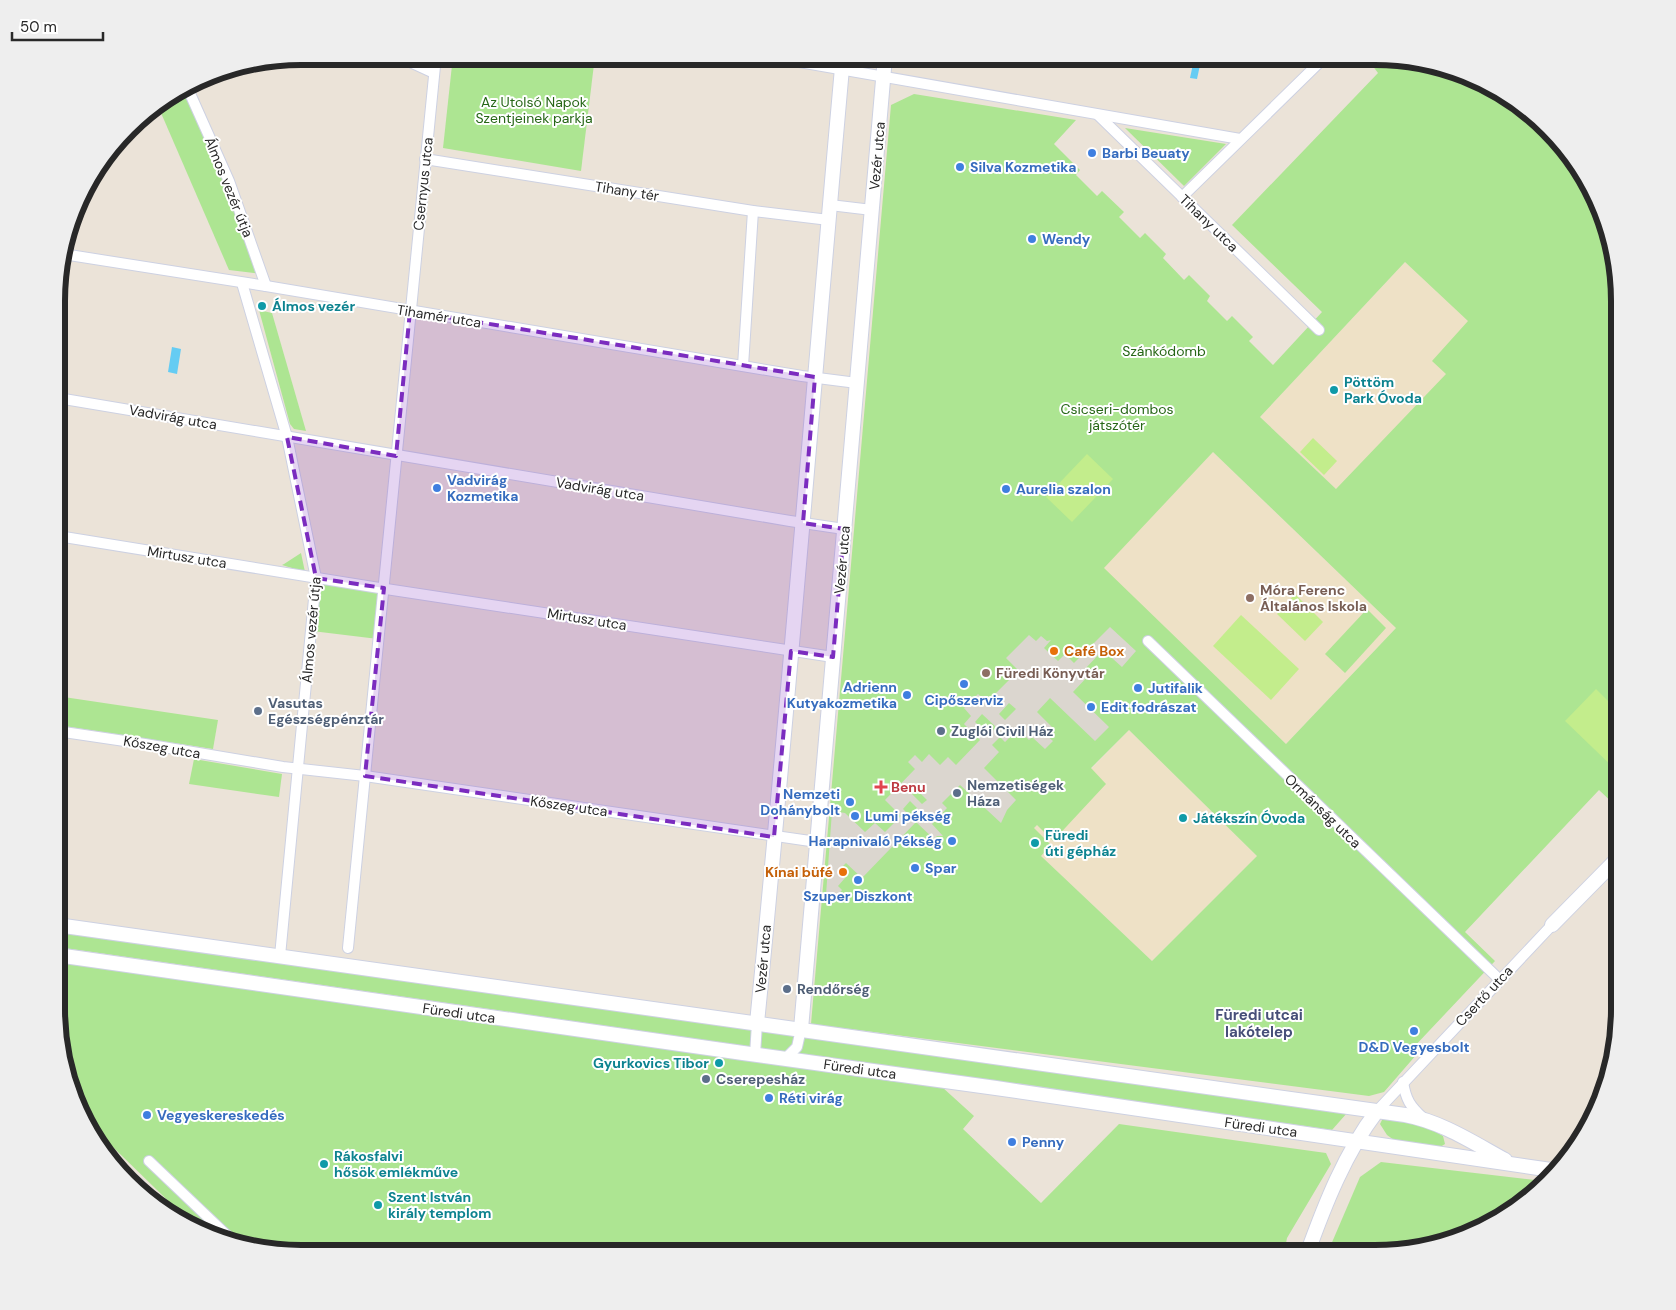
<svg xmlns="http://www.w3.org/2000/svg" width="1676" height="1310" viewBox="0 0 1676 1310" font-family="'DM Sans',sans-serif">
<style>
.education{fill:#eee1c6}
.green{fill:#ade592;fill-rule:evenodd}
.pitch{fill:#c3ed8c}
.plaza{fill:#dbd6cf;fill-rule:evenodd}
.water{fill:#65ccf3}
.lines{fill:none;stroke-linecap:round;stroke-linejoin:round}
.street-casing{stroke:#cdd1e2;stroke-width:12}
.secondary-casing{stroke:#cdd1e2;stroke-width:16}
.street{stroke:#fff;stroke-width:10}
.secondary{stroke:#fff;stroke-width:14}
.marked{fill:#7b2cbf;fill-opacity:0.2;stroke:#7b2cbf;stroke-width:4;stroke-dasharray:10 6;stroke-linejoin:round}
.shop-dot{fill:#3f7fe0;stroke:#fff;stroke-width:2}
.culture-dot{fill:#0f9aa8;stroke:#fff;stroke-width:2}
.education-dot{fill:#8d6e63;stroke:#fff;stroke-width:2}
.food-dot{fill:#e8710a;stroke:#fff;stroke-width:2}
.service-dot{fill:#5c6f8a;stroke:#fff;stroke-width:2}
.health-dot{fill:#e0444e;stroke:#fff;stroke-width:2}
.labels{text-anchor:middle;dominant-baseline:central;stroke-width:4;stroke-linejoin:round;paint-order:stroke}
.park-label{font-size:14px;fill:#266616;stroke:#fff}
.shop-label{font-size:14px;font-weight:bold;fill:#366cbe;stroke:#fff;text-anchor:start}
.street-label{font-size:14px;fill:#282828;stroke:#fff}
.culture-label{font-size:14px;font-weight:bold;fill:#0d838f;stroke:#fff;text-anchor:start}
.education-label{font-size:14px;font-weight:bold;fill:#785e54;stroke:#fff;text-anchor:start}
.food-label{font-size:14px;font-weight:bold;fill:#c56008;stroke:#fff;text-anchor:start}
.service-label{font-size:14px;font-weight:bold;fill:#4e5e75;stroke:#fff;text-anchor:start}
.health-label{font-size:14px;font-weight:bold;fill:#be3a42;stroke:#fff;text-anchor:start}
.neighbourhood-label{font-size:15px;font-weight:bold;fill:#474f79;stroke:#fff}
.rim{fill:none;stroke:#282828;stroke-width:6}
</style>
<rect width="100%" height="100%" fill="#ebe3d8"/>
<g class="education">
<path d="M1405 262 1504 354 1358 510 1260 417Z"/>
<path d="M1213 452 1396 628 1286 744 1103 568Z"/>
<path d="M1129 730 1257 856 1152 961 1041 856 1034 828Z"/>
</g>
<g class="green">
<path d="M453 56H595L581 171 443 148Z"/>
<path d="M1366 57H1391L1469 75 1537 117 1595 193 1620 301 1619 809 1599 790 1465 932 1495 961 1412 1049 1417 1054 1384 1092 1369 1096 811 1024 891 105 914 94 1076 120 1054 144 1080 170 1076 175 1097 196 1102 191 1124 212 1119 217 1140 238 1145 233 1166 254 1163 258 1184 280 1189 275 1210 296 1207 301 1227 321 1232 316 1253 337 1249 341 1273 365 1322 312 1232 225 1378 73ZM1405 262 1468 321 1432 361 1446 374 1336 489 1260 417ZM1213 452 1396 628 1286 744 1104 568ZM1129 730 1257 856 1152 961 1041 856 1051 845 1034 828 1037 825 1053 841 1106 784 1091 768Z"/>
<path d="M188 89 263 274 229 270 158 106Z"/>
<path d="M1125 128 1226 144 1184 186Z"/>
<path d="M259 310 272 313 306 431 294 429 290 424Z"/>
<path d="M301 553 305 572 282 565 284 564Z"/>
<path d="M316 578 384 588 378 639 312 631Z"/>
<path d="M1367 609 1386 628 1345 673 1325 654Z"/>
<path d="M57 696 218 720 213 749 57 725Z"/>
<path d="M194 759 282 774 279 797 189 784Z"/>
<path d="M57 929 1347 1113 1332 1130 57 947Z"/>
<path d="M57 959 942 1087 974 1116 963 1129 1041 1203 1119 1124 1326 1153 1331 1164 1287 1238 1284 1254 627 1253 615 1243 605 1253H285L207 1235 195 1227 81 1116 57 1025Z"/>
<path d="M1383 1118 1428 1127 1443 1136 1445 1144 1440 1147 1394 1140 1387 1135 1380 1124Z"/>
<path d="M1381 1162 1544 1181 1469 1235 1375 1254H1327L1360 1177Z"/>
</g>
<g class="pitch">
<path d="M1313 438 1337 461 1324 475 1300 452Z"/>
<path d="M1087 454 1113 479 1072 522 1046 497Z"/>
<path d="M1295 594 1323 622 1305 641 1277 614Z"/>
<path d="M1241 615 1299 669 1271 700 1213 646Z"/>
<path d="M1596 689 1619 712V773L1565 721Z"/>
</g>
<path class="plaza" d="M1110 627 1136 651 1122 667 1103 650 1084 670 1089 675 1073 692 1109 727 1095 741 1050 698 1037 712 1052 727 1045 734 1053 741 1045 749 1032 737 1029 740 1018 729 1005 742 1000 737 992 745 999 752 984 768 1016 800 1007 810 1001 823 960 785 942 803 947 808 932 824 943 836H937L934 839 916 822 862 878 846 863 838 871 845 878 838 886 842 890 835 899 826 895 832 811 845 813 865 832 875 823 885 832 901 816 885 800 915 769 908 762 915 755 922 762 929 754 940 765 948 757 956 765 980 740 964 724 971 716 964 708 978 694 990 705 998 697 995 694 1010 679 1009 677 1017 669 1006 658 1029 635 1036 641 1041 636 1047 641 1051 640 1044 648 1058 661 1065 654 1074 663ZM1009 703 1016 709 1005 720 999 714ZM982 714 996 727 989 735 975 722ZM914 787 927 800 922 804 909 791ZM910 801 918 809 910 816 903 809Z"/>
<g class="water">
<path d="M1193 64 1200 65 1197 79 1190 78Z"/>
<path d="M172 347 181 349 177 374 168 372Z"/>
</g>
<g class="lines">
<defs>
<g id="street">
<path d="M397 56 434 73"/>
<path d="M765 56 1240 139"/>
<path d="M188 89 229 181 266 286"/>
<path d="M1098 115 1319 330"/>
<path d="M425 159 753 211 829 220"/>
<path d="M1182 197 1325 57"/>
<path d="M830 205 872 210"/>
<path d="M63 254 266 286 802 376 857 383"/>
<path d="M242 283 287 437 316 578 280 956"/>
<path d="M743 366 753 211"/>
<path d="M58 398 790 521 844 529"/>
<path d="M58 536 373 587 833 657"/>
<path d="M1148 641 1500 980"/>
<path d="M57 731 145 744 283 767 365 776 817 842"/>
<path d="M348 948 436 56"/>
<path d="M755 1055 757 1023"/>
<path d="M786 1058 797 1047 801 1029"/>
<path d="M1403 1082C1406 1100 1410 1106 1423 1118"/>
<path d="M1377 1111 1552 925"/>
<path d="M149 1161 233 1241"/>
</g>
<g id="secondary">
<path d="M57 925 1405 1115C1442 1122 1472 1142 1505 1160"/>
<path d="M1552 925 1619 857"/>
<path d="M57 955 743 1053 996 1088 1558 1171"/>
<path d="M757 1023C789 701 814 379 843 57"/>
<path d="M801 1029 885 57"/>
<path d="M124 1173 155 1202"/>
<path d="M1307 1254C1325 1204 1345 1153 1377 1111"/>
</g>
</defs>
<use href="#street" class="street-casing"/>
<use href="#secondary" class="secondary-casing"/>
<use href="#street" class="street"/>
<use href="#secondary" class="secondary"/>
</g>
<path class="marked" d="M410 311 815 377 803 523 844 529 833 657 791 651 774 837 365 776 384 588 316 578 287 437 396 456Z"/>
<g class="shop-dot">
<circle cx="1092" cy="153" r="5"/>
<circle cx="960" cy="167" r="5"/>
<circle cx="1032" cy="239" r="5"/>
<circle cx="437" cy="488" r="5"/>
<circle cx="1006" cy="489" r="5"/>
<circle cx="964" cy="684" r="5"/>
<circle cx="1138" cy="688" r="5"/>
<circle cx="907" cy="695" r="5"/>
<circle cx="1091" cy="707" r="5"/>
<circle cx="850" cy="802" r="5"/>
<circle cx="855" cy="816" r="5"/>
<circle cx="952" cy="841" r="5"/>
<circle cx="915" cy="868" r="5"/>
<circle cx="858" cy="880" r="5"/>
<circle cx="1414" cy="1031" r="5"/>
<circle cx="769" cy="1098" r="5"/>
<circle cx="147" cy="1115" r="5"/>
<circle cx="1012" cy="1142" r="5"/>
</g>
<g class="culture-dot">
<circle cx="262" cy="306" r="5"/>
<circle cx="1334" cy="390" r="5"/>
<circle cx="1183" cy="818" r="5"/>
<circle cx="1035" cy="843" r="5"/>
<circle cx="719" cy="1063" r="5"/>
<circle cx="324" cy="1164" r="5"/>
<circle cx="378" cy="1205" r="5"/>
</g>
<g class="education-dot">
<circle cx="1250" cy="598" r="5"/>
<circle cx="986" cy="673" r="5"/>
</g>
<g class="food-dot">
<circle cx="1054" cy="651" r="5"/>
<circle cx="843" cy="872" r="5"/>
</g>
<g class="service-dot">
<circle cx="258" cy="711" r="5"/>
<circle cx="941" cy="731" r="5"/>
<circle cx="957" cy="793" r="5"/>
<circle cx="787" cy="989" r="5"/>
<circle cx="706" cy="1079" r="5"/>
</g>
<path class="health-dot" d="M878.5 779.5h5v5h5v5h-5v5h-5v-5h-5v-5h5z"/>
<g class="labels">
<g class="park-label">
<text x="534" y="102">Az Utolsó Napok<tspan x="534" dy="16">Szentjeinek parkja</tspan></text>
<text x="1164" y="351">Szánkódomb</text>
<text x="1117" y="409">Csicseri-dombos<tspan x="1117" dy="16">játszótér</tspan></text>
</g>
<g class="shop-label">
<text x="1102" y="153">Barbi Beuaty</text>
<text x="970" y="167">Silva Kozmetika</text>
<text x="1042" y="239">Wendy</text>
<text x="447" y="480">Vadvirág<tspan x="447" dy="16">Kozmetika</tspan></text>
<text x="1016" y="489">Aurelia szalon</text>
<text x="897" y="687" text-anchor="end">Adrienn<tspan x="897" dy="16">Kutyakozmetika</tspan></text>
<text x="1148" y="688">Jutifalik</text>
<text x="964" y="700" text-anchor="middle">Cipőszerviz</text>
<text x="1101" y="707">Edit fodrászat</text>
<text x="840" y="794" text-anchor="end">Nemzeti<tspan x="840" dy="16">Dohánybolt</tspan></text>
<text x="865" y="816">Lumi pékség</text>
<text x="942" y="841" text-anchor="end">Harapnivaló Pékség</text>
<text x="925" y="868">Spar</text>
<text x="858" y="896" text-anchor="middle">Szuper Diszkont</text>
<text x="1414" y="1047" text-anchor="middle">D&amp;D Vegyesbolt</text>
<text x="779" y="1098">Réti virág</text>
<text x="157" y="1115">Vegyeskereskedés</text>
<text x="1022" y="1142">Penny</text>
</g>
<g class="street-label">
<text transform="translate(877 156) rotate(-85)">Vezér utca</text>
<text transform="translate(423 184) rotate(-84)">Csernyus utca</text>
<text transform="translate(229 187) rotate(68)">Álmos vezér útja</text>
<text transform="translate(627 191) rotate(9)">Tihany tér</text>
<text transform="translate(1209 223) rotate(44)">Tihany utca</text>
<text transform="translate(439 316) rotate(9)">Tihamér utca</text>
<text transform="translate(173 417) rotate(10)">Vadvirág utca</text>
<text transform="translate(600 489) rotate(9)">Vadvirág utca</text>
<text transform="translate(187 557) rotate(9)">Mirtusz utca</text>
<text transform="translate(842 560) rotate(-85)">Vezér utca</text>
<text transform="translate(587 619) rotate(9)">Mirtusz utca</text>
<text transform="translate(311 630) rotate(-85)">Álmos vezér útja</text>
<text transform="translate(162 747) rotate(10)">Kőszeg utca</text>
<text transform="translate(569 806) rotate(8)">Kőszeg utca</text>
<text transform="translate(1323 811) rotate(44)">Ormánság utca</text>
<text transform="translate(763 959) rotate(-85)">Vezér utca</text>
<text transform="translate(1484 996) rotate(-47)">Csertő utca</text>
<text transform="translate(459 1013) rotate(8)">Füredi utca</text>
<text transform="translate(860 1069) rotate(8)">Füredi utca</text>
<text transform="translate(1261 1127) rotate(8)">Füredi utca</text>
</g>
<g class="culture-label">
<text x="272" y="306">Álmos vezér</text>
<text x="1344" y="382">Pöttöm<tspan x="1344" dy="16">Park Óvoda</tspan></text>
<text x="1193" y="818">Játékszín Óvoda</text>
<text x="1045" y="835">Füredi<tspan x="1045" dy="16">úti gépház</tspan></text>
<text x="709" y="1063" text-anchor="end">Gyurkovics Tibor</text>
<text x="334" y="1156">Rákosfalvi<tspan x="334" dy="16">hősök emlékműve</tspan></text>
<text x="388" y="1197">Szent István<tspan x="388" dy="16">király templom</tspan></text>
</g>
<g class="education-label">
<text x="1260" y="590">Móra Ferenc<tspan x="1260" dy="16">Általános Iskola</tspan></text>
<text x="996" y="673">Füredi Könyvtár</text>
</g>
<g class="food-label">
<text x="1064" y="651">Café Box</text>
<text x="833" y="872" text-anchor="end">Kínai büfé</text>
</g>
<g class="service-label">
<text x="268" y="703">Vasutas<tspan x="268" dy="16">Egészségpénztár</tspan></text>
<text x="951" y="731">Zuglói Civil Ház</text>
<text x="967" y="785">Nemzetiségek<tspan x="967" dy="16">Háza</tspan></text>
<text x="797" y="989">Rendőrség</text>
<text x="716" y="1079">Cserepesház</text>
</g>
<g class="health-label">
<text x="891" y="787">Benu</text>
</g>
<g class="neighbourhood-label">
<text x="1259" y="1015">Füredi utcai<tspan x="1259" dy="17">lakótelep</tspan></text>
</g>
</g>
<path d="M0 0H1676V1310H0ZM301 65H1375A236 236 0 0 1 1611 301V1009A236 236 0 0 1 1375 1245H301A236 236 0 0 1 65 1009V301A236 236 0 0 1 301 65Z" fill="#eee" fill-rule="evenodd"/>
<path class="rim" d="M301 65H1375A236 236 0 0 1 1611 301V1009A236 236 0 0 1 1375 1245H301A236 236 0 0 1 65 1009V301A236 236 0 0 1 301 65Z"/>
<path d="M12 32v8h91v-8" fill="none" stroke="#282828" stroke-width="2.5"/>
<text x="20" y="32" font-size="15" fill="#282828" stroke="#ffffff" stroke-width="4" paint-order="stroke">50 m</text>
</svg>
